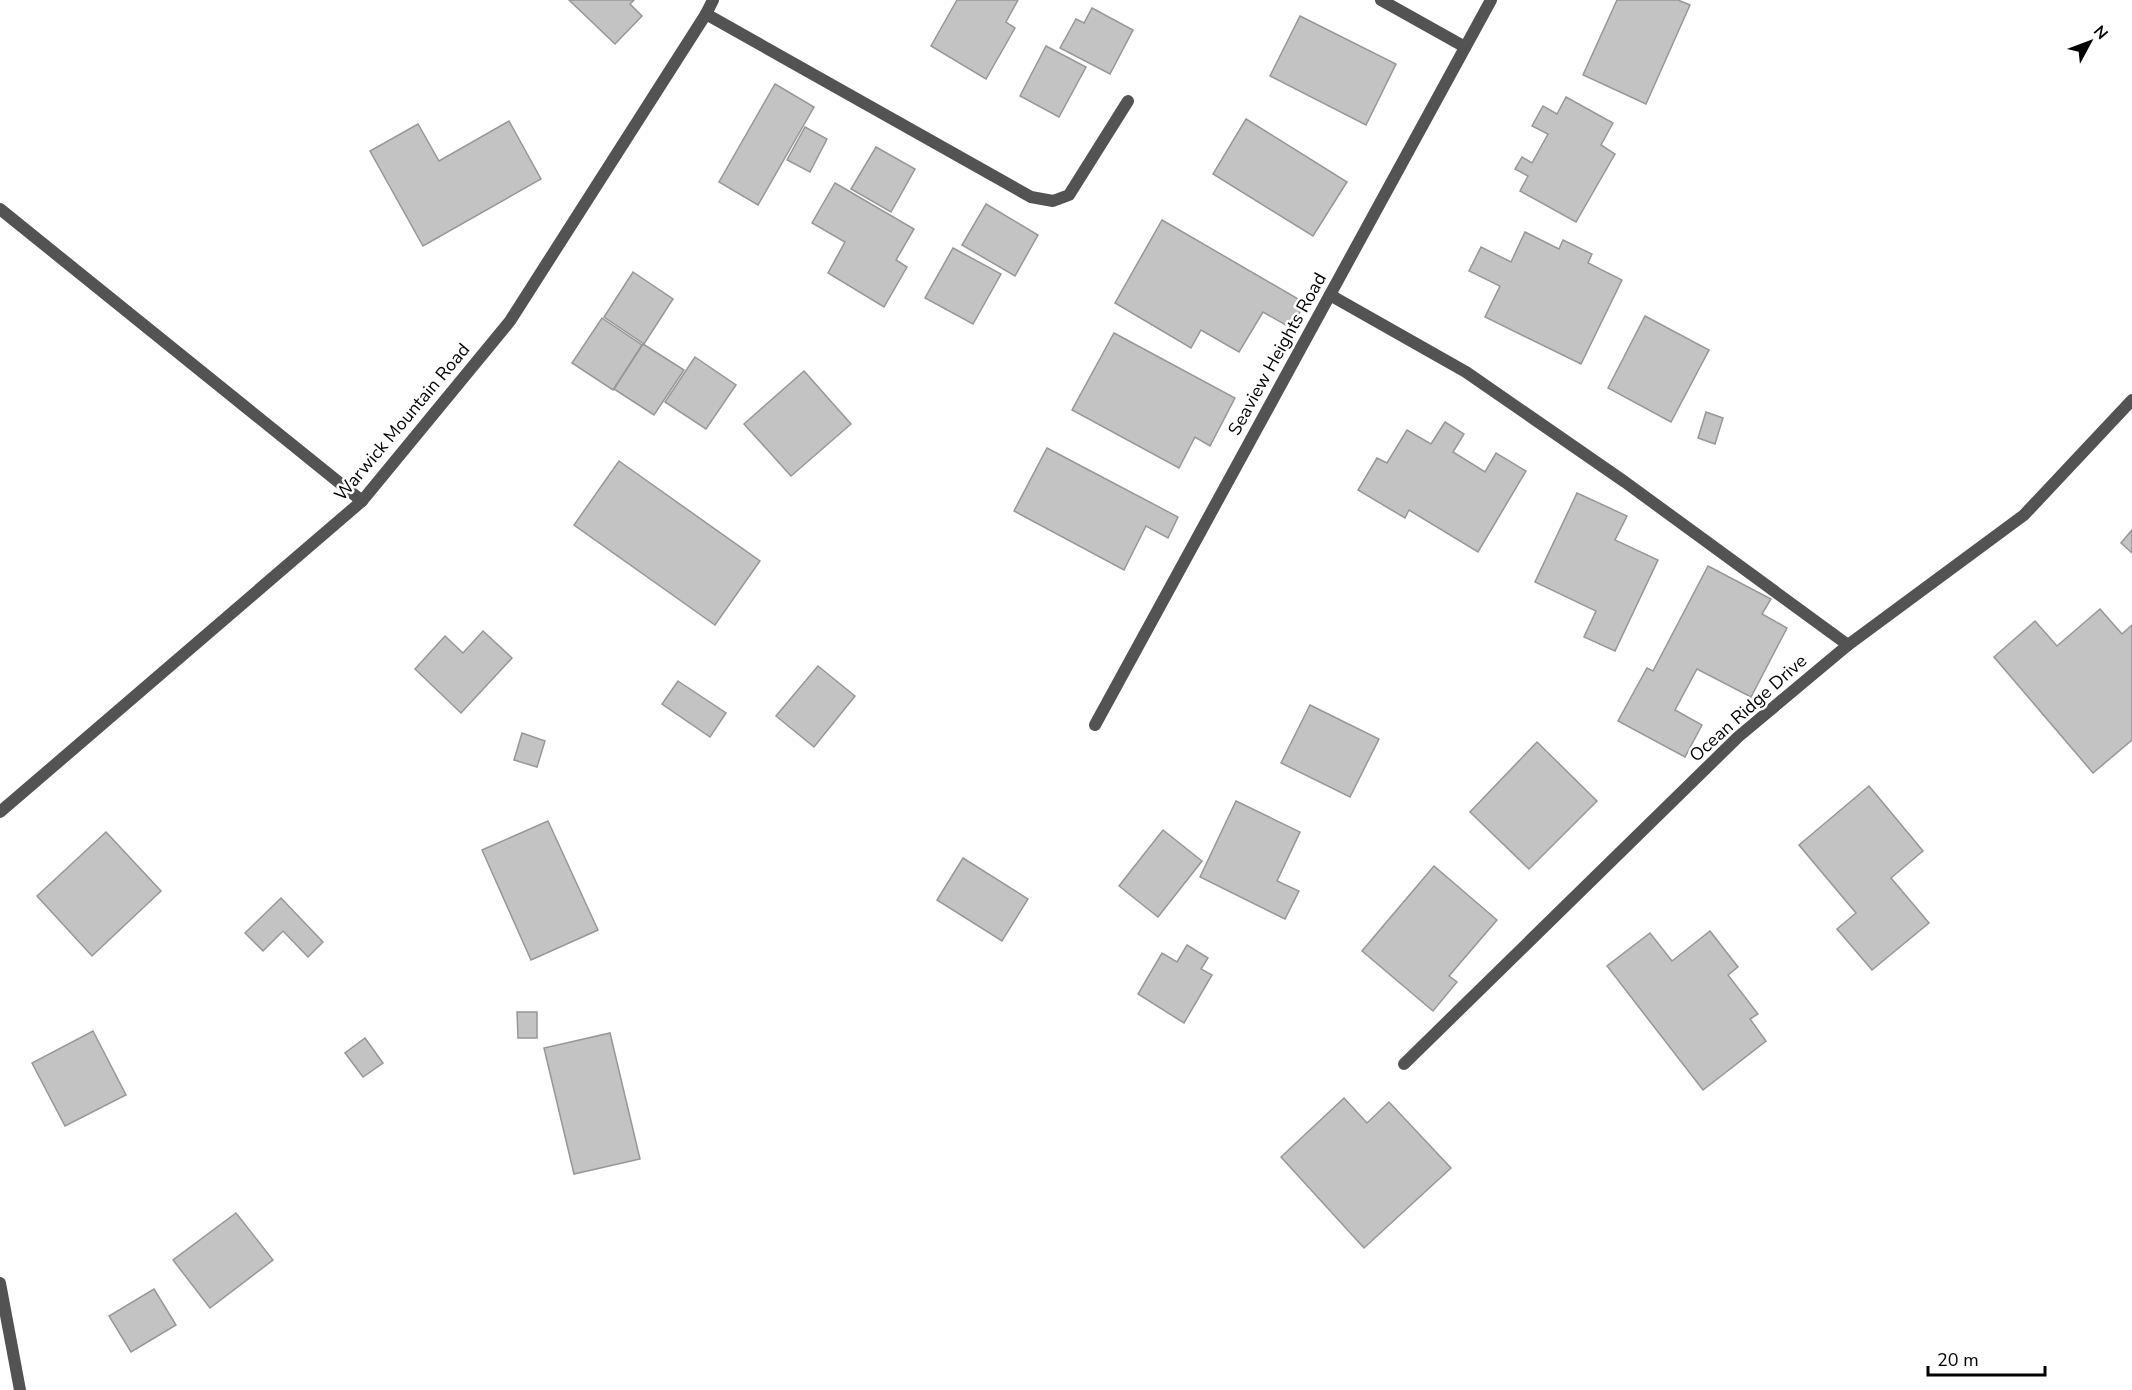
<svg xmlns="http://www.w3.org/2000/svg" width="2132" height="1390" viewBox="0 0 2132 1390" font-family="'Nunito Sans',sans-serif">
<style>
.building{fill:#c3c3c3;stroke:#979797;stroke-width:1.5}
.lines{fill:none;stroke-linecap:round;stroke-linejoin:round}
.minor{stroke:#535353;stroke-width:12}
.labels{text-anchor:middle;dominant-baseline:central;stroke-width:5;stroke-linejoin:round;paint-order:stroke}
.street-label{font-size:18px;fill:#000;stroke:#fff}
</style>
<rect width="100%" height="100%" fill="#fff"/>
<g class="building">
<path d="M569 0H634L630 4 642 16 615 44Z"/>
<path d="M957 0H1018L1006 22 1015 28 986 79 931 46Z"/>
<path d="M1617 0H1678L1690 5 1646 104 1583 75Z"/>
<path d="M1092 8 1133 30 1110 74 1060 48 1076 19 1084 23Z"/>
<path d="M1300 16 1396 64 1366 125 1270 76Z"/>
<path d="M1046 46 1086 67 1059 117 1020 96Z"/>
<path d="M775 84 814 107 758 205 719 182Z"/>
<path d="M1566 97 1613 123 1601 145 1615 154 1576 222 1520 191 1528 176 1515 169 1522 157 1532 163 1548 134 1532 126 1543 106 1557 114Z"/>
<path d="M1246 119 1347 182 1313 236 1213 174Z"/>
<path d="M509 121 541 179 423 246 370 151 418 124 439 161Z"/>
<path d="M805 127 827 139 810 172 787 160Z"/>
<path d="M876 147 915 169 891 212 851 189Z"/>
<path d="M835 183 914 229 896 260 907 267 884 307 828 273 845 242 812 223Z"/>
<path d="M986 204 1038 235 1015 276 962 245Z"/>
<path d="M1162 220 1305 303 1291 328 1263 312 1239 352 1201 330 1191 348 1115 303Z"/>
<path d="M1525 232 1559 249 1563 240 1592 254 1588 263 1622 280 1581 364 1485 317 1500 286 1469 271 1481 247 1511 262Z"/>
<path d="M953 248 1001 274 973 324 925 298Z"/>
<path d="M633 272 673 299 644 344 604 317Z"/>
<path d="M1645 316 1709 350 1671 422 1608 388Z"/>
<path d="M602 318 642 345 613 390 572 363Z"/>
<path d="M1114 333 1235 398 1210 446 1195 437 1179 468 1072 410Z"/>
<path d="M643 344 684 370 654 415 614 389Z"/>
<path d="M695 357 736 385 706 429 665 402Z"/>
<path d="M804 371 851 424 791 476 744 424Z"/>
<path d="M1706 412 1723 418 1715 444 1698 438Z"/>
<path d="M1445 422 1464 434 1453 452 1485 472 1496 453 1526 471 1478 552 1409 510 1405 518 1358 490 1377 458 1387 463 1407 430 1431 444Z"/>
<path d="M1047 448 1178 517 1168 538 1146 526 1124 570 1014 511Z"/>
<path d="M619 461 760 561 715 625 574 525Z"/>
<path d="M1577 493 1627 516 1615 540 1658 560 1615 651 1584 637 1596 611 1535 582Z"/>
<path d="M2132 530V553L2121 543Z"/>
<path d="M1708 566 1771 599 1762 614 1787 628 1751 697 1697 669 1675 710 1702 725 1685 757 1618 721 1647 668 1653 671Z"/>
<path d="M2100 609 2122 634 2132 625V740L2093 773 1994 657 2035 621 2057 646Z"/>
<path d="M483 631 512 658 461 713 415 669 445 636 463 653Z"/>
<path d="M818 666 855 696 814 747 776 716Z"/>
<path d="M678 681 726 713 710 737 662 704Z"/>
<path d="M1310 705 1379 739 1350 797 1281 763Z"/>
<path d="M522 733 545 741 537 767 514 760Z"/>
<path d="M1537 742 1597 801 1529 869 1470 812Z"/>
<path d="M1869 786 1923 851 1891 878 1929 923 1872 970 1837 929 1856 913 1799 845Z"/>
<path d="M1236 801 1300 832 1277 881 1299 891 1285 919 1200 877Z"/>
<path d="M548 821 598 930 531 960 482 850Z"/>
<path d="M1163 830 1202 861 1158 917 1119 886Z"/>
<path d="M106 832 161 891 92 956 37 896Z"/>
<path d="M963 858 1028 899 1002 941 937 900Z"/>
<path d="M1434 866 1497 920 1449 976 1457 982 1433 1011 1362 951Z"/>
<path d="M281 898 323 942 308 957 283 931 263 951 245 933Z"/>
<path d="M1710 931 1738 967 1728 975 1758 1014 1750 1019 1766 1041 1703 1090 1607 966 1650 933 1672 961Z"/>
<path d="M1187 945 1208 958 1201 969 1212 975 1184 1023 1138 994 1162 953 1177 962Z"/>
<path d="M517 1012H537V1038H518Z"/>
<path d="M93 1031 126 1095 65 1126 32 1063Z"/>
<path d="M610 1033 640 1159 574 1174 544 1048Z"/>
<path d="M365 1038 383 1063 363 1077 345 1053Z"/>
<path d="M1344 1098 1367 1123 1389 1102 1451 1168 1364 1248 1281 1157Z"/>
<path d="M236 1213 273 1260 210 1308 173 1260Z"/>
<path d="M154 1289 176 1325 131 1352 109 1316Z"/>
</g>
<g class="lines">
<g class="minor">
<path d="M1381 0 1465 47"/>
<path d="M706 14 1031 197 1053 201 1069 195 1128 101"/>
<path d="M0 209 362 501"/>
<path d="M1330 295 1466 372 1625 482 1848 645"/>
<path d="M1095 725 1491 0"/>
<path d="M0 812 362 501 510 321 706 14 713 0"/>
<path d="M1404 1064 1738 737 1848 645 2024 515 2132 400"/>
<path d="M0 1283 20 1390"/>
</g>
</g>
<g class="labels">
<g class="street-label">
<text transform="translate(1277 354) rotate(-61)">Seaview Heights Road</text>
<text transform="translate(402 422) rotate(-50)">Warwick Mountain Road</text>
<text transform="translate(1748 708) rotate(-42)">Ocean Ridge Drive</text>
</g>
</g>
<g transform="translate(2090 42) rotate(49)" stroke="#ffffff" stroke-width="4.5" paint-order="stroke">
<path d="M0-4.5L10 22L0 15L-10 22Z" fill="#000000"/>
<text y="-9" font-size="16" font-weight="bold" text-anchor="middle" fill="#000000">N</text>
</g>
<path d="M1928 1366v9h117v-9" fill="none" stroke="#000000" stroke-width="3"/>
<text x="1937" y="1366" font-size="18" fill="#000000" stroke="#ffffff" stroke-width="4.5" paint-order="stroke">20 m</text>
</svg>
